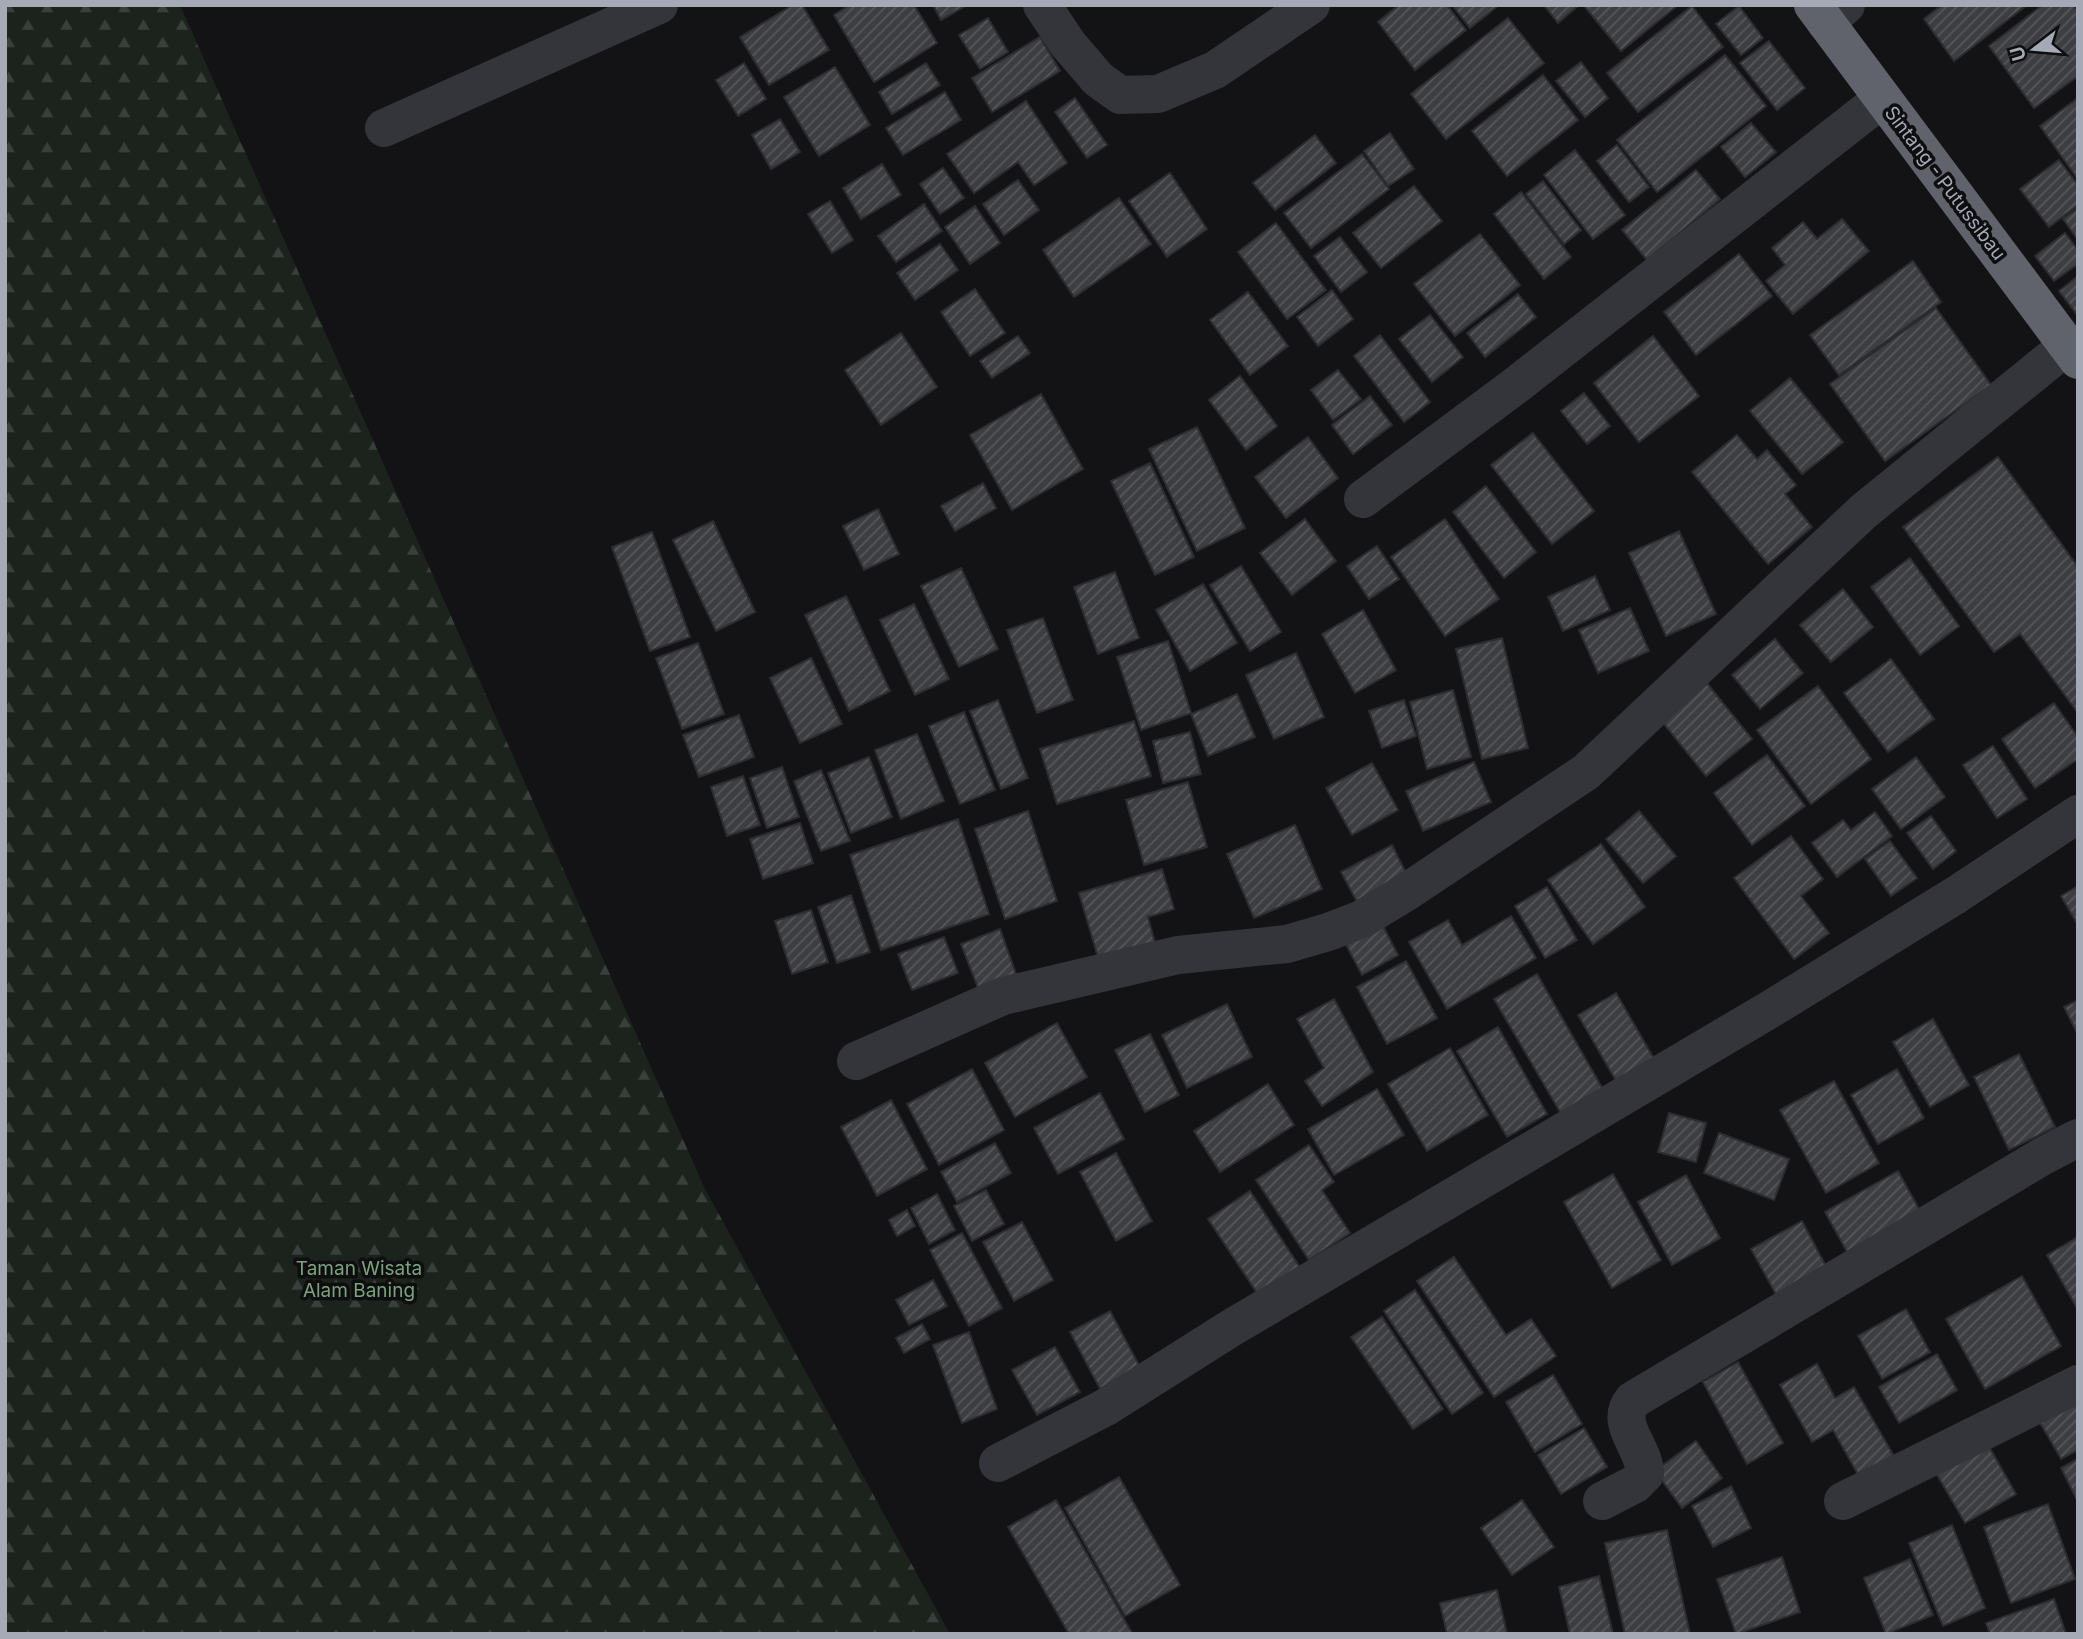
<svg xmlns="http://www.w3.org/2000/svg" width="2083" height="1639" viewBox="0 0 2083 1639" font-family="Inter,sans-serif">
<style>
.forest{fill:url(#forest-firs)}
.building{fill:url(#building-hatch);stroke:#2d2d31;stroke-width:2}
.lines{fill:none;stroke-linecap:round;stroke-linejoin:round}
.minor{stroke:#34353a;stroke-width:38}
.highway{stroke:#60636b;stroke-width:38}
.labels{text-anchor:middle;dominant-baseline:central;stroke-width:7;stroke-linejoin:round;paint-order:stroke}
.street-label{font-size:19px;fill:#a5aab6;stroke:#0e0e10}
.park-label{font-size:19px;fill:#7ba27c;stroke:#0e0e10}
</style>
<defs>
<pattern id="forest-firs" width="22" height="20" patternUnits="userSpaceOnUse" patternTransform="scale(1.75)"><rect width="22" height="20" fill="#1b231c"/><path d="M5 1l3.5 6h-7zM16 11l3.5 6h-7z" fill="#39403b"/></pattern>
<pattern id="building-hatch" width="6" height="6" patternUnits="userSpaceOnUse" patternTransform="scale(1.75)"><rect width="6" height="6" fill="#3d3e42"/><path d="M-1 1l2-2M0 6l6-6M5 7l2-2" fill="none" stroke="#56575b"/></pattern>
</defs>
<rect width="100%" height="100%" fill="#131315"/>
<path class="forest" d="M5 5H180L705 1189 950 1634H5Z"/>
<g class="building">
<path d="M793 5H802L829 50 769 85 740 37Z"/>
<path d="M850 5H914L937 43 874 82 834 15Z"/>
<path d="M933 5H967L941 20Z"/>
<path d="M1399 5H1447L1466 30 1415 70 1378 22Z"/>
<path d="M1452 5H1499L1470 28Z"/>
<path d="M1544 5H1579L1558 23Z"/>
<path d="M1588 5H1678L1621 51 1585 7Z"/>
<path d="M1942 5H2027L1954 61 1924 19Z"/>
<path d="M2043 5H2073L2078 11V76L2034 108 1989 46Z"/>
<path d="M1692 6 1723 47 1638 112 1607 73Z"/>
<path d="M1739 6 1763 38 1741 55 1716 24Z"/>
<path d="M988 18 1008 52 980 69 959 35Z"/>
<path d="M1508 18 1544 63 1446 139 1411 94Z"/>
<path d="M1040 37 1060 71 992 112 972 78Z"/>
<path d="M1769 41 1805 88 1777 110 1740 63Z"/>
<path d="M1725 55 1766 106 1657 192 1617 140Z"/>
<path d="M1581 62 1608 98 1585 117 1556 81Z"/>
<path d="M744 63 766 99 738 116 716 80Z"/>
<path d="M926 63 940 85 892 114 879 92Z"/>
<path d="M835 67 870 125 819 156 784 97Z"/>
<path d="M1543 75 1578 120 1507 176 1472 131Z"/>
<path d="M945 92 961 120 903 155 886 128Z"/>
<path d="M1075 98 1107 145 1087 158 1055 112Z"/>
<path d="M2078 98V177L2077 178 2040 126Z"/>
<path d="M1026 101 1067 163 1034 185 1018 162 974 193 947 154Z"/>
<path d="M780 119 800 152 771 169 752 135Z"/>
<path d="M1751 123 1776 152 1745 177 1721 147Z"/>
<path d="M1390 133 1414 169 1388 186 1364 151Z"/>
<path d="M1315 135 1336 163 1275 210 1253 183Z"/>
<path d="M1617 145 1649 187 1629 202 1597 161Z"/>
<path d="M1575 150 1625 215 1593 239 1544 175Z"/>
<path d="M1362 154 1389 189 1311 248 1284 213Z"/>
<path d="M2059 160 2078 185V205L2049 227 2020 189Z"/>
<path d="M882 164 901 195 861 219 843 188Z"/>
<path d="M943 168 964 198 940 214 920 184Z"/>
<path d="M1696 170 1720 199 1647 260 1622 230Z"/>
<path d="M1170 173 1207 229 1167 257 1129 201Z"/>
<path d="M1018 180 1039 210 1004 235 983 204Z"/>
<path d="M1543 181 1581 230 1564 244 1526 194Z"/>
<path d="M1414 186 1442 221 1381 268 1353 233Z"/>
<path d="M1521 192 1571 257 1544 279 1494 214Z"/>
<path d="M1119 198 1151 244 1074 297 1043 250Z"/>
<path d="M830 201 853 240 832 253 808 214Z"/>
<path d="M924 204 942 231 896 262 878 236Z"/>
<path d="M975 206 1000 243 970 264 945 227Z"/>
<path d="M2078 208V240L2063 219Z"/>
<path d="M1842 219 1869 251 1793 314 1766 281 1785 265 1772 248 1803 222 1817 239Z"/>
<path d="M1276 223 1326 290 1287 319 1238 252Z"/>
<path d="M2065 233 2078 250V264L2054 281 2035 256Z"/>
<path d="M1480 234 1520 285 1455 336 1414 284Z"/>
<path d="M1340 237 1367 272 1341 292 1314 256Z"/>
<path d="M940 244 958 270 915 300 897 273Z"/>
<path d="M1739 254 1772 296 1696 355 1664 312Z"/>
<path d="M1913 261 1941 302 1839 375 1810 335Z"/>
<path d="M2078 276V316L2059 291Z"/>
<path d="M975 289 1005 333 970 356 941 312Z"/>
<path d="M1332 290 1353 319 1318 346 1297 317Z"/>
<path d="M1248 292 1288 346 1250 375 1210 320Z"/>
<path d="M1518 294 1536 317 1485 357 1467 333Z"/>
<path d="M1936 308 1991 385 1885 461 1830 384Z"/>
<path d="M1430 315 1463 357 1432 382 1399 339Z"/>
<path d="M901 333 937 387 881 425 845 370Z"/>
<path d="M1380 335 1430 402 1404 422 1354 356Z"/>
<path d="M1018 336 1030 353 992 378 980 361Z"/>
<path d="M1653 336 1699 396 1639 442 1594 383Z"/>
<path d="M1338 370 1361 399 1333 420 1311 390Z"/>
<path d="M1240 376 1277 426 1246 450 1209 400Z"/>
<path d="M1790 378 1843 442 1802 474 1750 411Z"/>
<path d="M1584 393 1610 426 1587 444 1561 411Z"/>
<path d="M1041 394 1083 469 1012 510 970 435Z"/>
<path d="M1370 396 1392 425 1353 454 1332 425Z"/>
<path d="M1197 427 1245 528 1197 551 1149 449Z"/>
<path d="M1533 433 1594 511 1552 544 1491 465Z"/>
<path d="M1737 435 1757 459 1767 450 1796 485 1785 494 1812 527 1768 564 1692 472Z"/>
<path d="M1308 437 1338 478 1286 518 1255 477Z"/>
<path d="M1998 457 2078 567V713L2020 634 1994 652 1903 527Z"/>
<path d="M1150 463 1194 557 1155 575 1111 481Z"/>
<path d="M983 483 996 508 955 531 941 506Z"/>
<path d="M1486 486 1536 552 1504 578 1453 512Z"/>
<path d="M878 509 899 554 864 570 843 526Z"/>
<path d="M1305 519 1336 561 1292 595 1260 553Z"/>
<path d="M1445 519 1499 599 1445 636 1391 557Z"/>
<path d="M713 521 755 612 716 631 673 540Z"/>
<path d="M1679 531 1716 614 1666 636 1629 553Z"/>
<path d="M652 532 690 637 650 651 612 547Z"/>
<path d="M1377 546 1399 579 1369 599 1347 566Z"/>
<path d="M1910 558 1959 626 1920 655 1871 587Z"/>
<path d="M1241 566 1281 632 1250 651 1210 585Z"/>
<path d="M961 568 998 649 959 667 921 586Z"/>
<path d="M1115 572 1139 638 1098 654 1074 587Z"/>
<path d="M1595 576 1610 610 1563 631 1548 597Z"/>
<path d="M1203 584 1237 643 1190 671 1156 610Z"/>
<path d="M1843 589 1873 627 1831 662 1800 625Z"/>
<path d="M846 596 890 691 849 711 805 615Z"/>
<path d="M914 604 949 679 915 695 880 620Z"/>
<path d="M1630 608 1649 651 1598 673 1579 630Z"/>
<path d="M1363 610 1396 670 1355 693 1322 634Z"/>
<path d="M1043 618 1073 700 1037 713 1007 630Z"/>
<path d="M1502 638 1528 748 1482 759 1456 649Z"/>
<path d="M1775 639 1803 673 1760 709 1732 675Z"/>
<path d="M1168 641 1191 713 1141 730 1117 657Z"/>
<path d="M698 643 724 714 682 729 656 658Z"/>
<path d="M1296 653 1324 717 1274 739 1246 675Z"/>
<path d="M811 658 842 724 800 743 770 678Z"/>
<path d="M1891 659 1934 719 1888 752 1844 693Z"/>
<path d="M1706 682 1752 739 1706 776 1660 719Z"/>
<path d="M1818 686 1871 759 1811 804 1757 730Z"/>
<path d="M1453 690 1471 757 1427 769 1410 702Z"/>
<path d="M1237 694 1255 737 1208 756 1191 714Z"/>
<path d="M998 700 1028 778 1001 789 970 711Z"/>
<path d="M1404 700 1416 736 1382 748 1369 711Z"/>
<path d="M2054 703 2078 737V759L2035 788 2002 739Z"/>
<path d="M964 712 995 790 960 804 929 726Z"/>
<path d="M739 715 754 757 699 777 683 735Z"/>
<path d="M1134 721 1151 776 1057 804 1040 749Z"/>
<path d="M1190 732 1201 774 1163 783 1153 741Z"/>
<path d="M917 734 944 801 901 819 875 750Z"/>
<path d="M1993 746 2027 799 1997 818 1963 765Z"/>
<path d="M1767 755 1805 806 1752 845 1714 793Z"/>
<path d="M869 757 892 817 851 833 828 773Z"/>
<path d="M1916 757 1945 797 1901 829 1872 789Z"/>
<path d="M1474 762 1491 802 1423 831 1406 791Z"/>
<path d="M1372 763 1398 810 1352 835 1326 788Z"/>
<path d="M782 767 799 817 767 828 750 778Z"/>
<path d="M821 770 850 841 821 851 794 781Z"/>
<path d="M743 776 760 825 727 836 711 787Z"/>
<path d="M1188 782 1207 847 1144 865 1126 800Z"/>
<path d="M1028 811 1057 901 1005 919 975 829Z"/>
<path d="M1639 811 1676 856 1643 883 1606 839Z"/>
<path d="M1875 812 1892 836 1837 877 1812 843 1843 820 1851 830Z"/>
<path d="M1931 816 1956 851 1933 869 1907 833Z"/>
<path d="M958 819 989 914 881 950 850 855Z"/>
<path d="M800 823 813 863 763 879 750 839Z"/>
<path d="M1295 825 1322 889 1254 918 1227 854Z"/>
<path d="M1791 836 1823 879 1801 896 1829 933 1794 959 1734 878Z"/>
<path d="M1890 841 1917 878 1891 896 1865 859Z"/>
<path d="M1601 844 1645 907 1593 944 1548 880Z"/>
<path d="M1392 845 1407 875 1357 902 1341 872Z"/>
<path d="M1162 869 1174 909 1148 917 1158 954 1102 971 1079 893Z"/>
<path d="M2078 886V925L2061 896Z"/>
<path d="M1547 887 1577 940 1545 958 1515 906Z"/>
<path d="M851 895 870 952 837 963 818 907Z"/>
<path d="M811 910 828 962 792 974 775 921Z"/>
<path d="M1511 916 1536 958 1447 1009 1409 942 1448 920 1462 945Z"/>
<path d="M1382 924 1398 955 1362 975 1345 943Z"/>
<path d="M1000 929 1016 974 978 988 961 944Z"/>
<path d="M944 937 958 973 912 990 898 954Z"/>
<path d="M1406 961 1437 1018 1387 1044 1357 987Z"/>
<path d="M1537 974 1609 1100 1567 1124 1494 999Z"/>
<path d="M1616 993 1657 1064 1619 1086 1578 1015Z"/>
<path d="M1334 999 1373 1072 1322 1106 1305 1081 1324 1068 1297 1019Z"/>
<path d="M2078 1000V1035L2064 1007Z"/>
<path d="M1227 1004 1252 1057 1187 1088 1162 1035Z"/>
<path d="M1933 1019 1969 1085 1930 1107 1893 1042Z"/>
<path d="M1057 1023 1087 1077 1015 1117 985 1063Z"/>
<path d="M1498 1027 1547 1114 1507 1137 1457 1051Z"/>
<path d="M1150 1034 1179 1095 1145 1112 1115 1050Z"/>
<path d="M1450 1048 1488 1115 1427 1151 1388 1084Z"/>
<path d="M2019 1054 2055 1127 2009 1150 1974 1077Z"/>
<path d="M972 1069 1004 1130 939 1165 907 1104Z"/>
<path d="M1897 1069 1924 1118 1878 1144 1851 1095Z"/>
<path d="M1834 1081 1879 1163 1826 1193 1780 1110Z"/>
<path d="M1268 1084 1294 1125 1220 1172 1194 1131Z"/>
<path d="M1377 1089 1404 1135 1334 1175 1308 1129Z"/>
<path d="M1100 1093 1124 1139 1058 1174 1034 1128Z"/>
<path d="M891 1100 927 1169 877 1196 841 1127Z"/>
<path d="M1669 1113 1706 1123 1696 1162 1658 1152Z"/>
<path d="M1719 1133 1789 1159 1774 1200 1704 1173Z"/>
<path d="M995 1143 1011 1173 957 1202 941 1172Z"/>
<path d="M1309 1145 1334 1182 1322 1190 1350 1233 1309 1260 1256 1180Z"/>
<path d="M1116 1153 1152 1221 1116 1241 1080 1172Z"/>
<path d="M1898 1171 1924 1218 1851 1259 1825 1212Z"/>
<path d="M1613 1174 1661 1260 1612 1288 1564 1202Z"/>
<path d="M1686 1175 1720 1238 1672 1265 1638 1202Z"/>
<path d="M986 1190 1004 1224 972 1241 954 1206Z"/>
<path d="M1250 1191 1303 1272 1261 1299 1208 1219Z"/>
<path d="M937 1194 955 1230 929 1244 911 1208Z"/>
<path d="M907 1210 915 1226 897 1236 889 1220Z"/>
<path d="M1802 1221 1829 1272 1779 1300 1751 1249Z"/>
<path d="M1022 1222 1053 1280 1014 1301 983 1242Z"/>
<path d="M962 1233 1002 1308 969 1326 930 1250Z"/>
<path d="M2078 1237V1310L2047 1255Z"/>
<path d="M1454 1257 1506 1335 1531 1319 1556 1356 1494 1397 1417 1281Z"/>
<path d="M2022 1276 2061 1346 1985 1389 1946 1319Z"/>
<path d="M933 1280 947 1306 909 1325 896 1300Z"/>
<path d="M1415 1290 1483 1393 1452 1414 1384 1311Z"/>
<path d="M1906 1309 1930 1352 1882 1379 1858 1336Z"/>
<path d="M1110 1311 1140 1367 1100 1389 1070 1332Z"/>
<path d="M1382 1317 1443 1409 1413 1429 1351 1337Z"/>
<path d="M922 1324 930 1339 904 1353 896 1338Z"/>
<path d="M969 1332 997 1409 962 1423 933 1345Z"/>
<path d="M1055 1347 1080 1392 1037 1415 1012 1370Z"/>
<path d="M1937 1354 1957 1390 1899 1423 1879 1387Z"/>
<path d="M1738 1362 1783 1443 1747 1464 1703 1382Z"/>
<path d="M1817 1364 1835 1398 1854 1387 1895 1458 1860 1478 1833 1430 1812 1442 1780 1385Z"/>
<path d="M1553 1375 1582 1424 1535 1452 1506 1402Z"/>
<path d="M2078 1389V1450L2061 1459 2035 1414Z"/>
<path d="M1584 1428 1607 1467 1561 1494 1538 1455Z"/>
<path d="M1696 1441 1722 1478 1682 1508 1655 1471Z"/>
<path d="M1987 1443 2016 1494 1965 1523 1936 1473Z"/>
<path d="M2078 1459V1502L2061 1468Z"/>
<path d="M1119 1477 1180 1585 1125 1616 1065 1508Z"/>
<path d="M1731 1486 1751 1528 1713 1547 1692 1506Z"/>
<path d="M1056 1500 1132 1633 1130 1634H1069L1008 1527Z"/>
<path d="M1522 1500 1554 1547 1512 1575 1481 1528Z"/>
<path d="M2048 1504 2075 1579 2011 1603 1984 1527Z"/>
<path d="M1952 1525 1985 1608 1943 1626 1909 1543Z"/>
<path d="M1667 1530 1690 1634H1625L1605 1543Z"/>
<path d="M1782 1557 1800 1612 1736 1634 1717 1579Z"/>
<path d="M1910 1559 1933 1615 1886 1634 1864 1578Z"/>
<path d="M1599 1576 1613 1634H1570L1559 1587Z"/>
<path d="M1497 1590 1507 1634H1447L1440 1603Z"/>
<path d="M2054 1599 2066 1634H1990L1986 1623Z"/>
</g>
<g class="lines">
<g class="minor">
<path d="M1042 5 1068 44 1098 79 1120 95 1158 94 1215 70 1311 5"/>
<path d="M1826 23 1846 5"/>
<path d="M384 128 659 5"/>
<path d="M1363 499 1515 386 1882 99"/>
<path d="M856 1061 1003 996 1178 955 1287 944 1328 932 1362 919 1408 891 1586 772 1864 511 2067 346"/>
<path d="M998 1463 1106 1407 1231 1328 1769 1010 1956 895 2078 814"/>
<path d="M1602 1501 1635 1484 1645 1474C1645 1447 1613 1424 1633 1400L2043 1156 2078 1138"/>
<path d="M1843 1501 2078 1384"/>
</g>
<path class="highway" d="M1813 5 2078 360"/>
</g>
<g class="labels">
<g class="street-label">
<text transform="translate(1945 183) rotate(53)">Sintang - Putussibau</text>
</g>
<g class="park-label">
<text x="359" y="1268">Taman Wisata<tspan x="359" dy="22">Alam Baning</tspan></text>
</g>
</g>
<rect width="2083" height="1639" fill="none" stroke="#a5aab6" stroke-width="14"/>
<g transform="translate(2034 49) rotate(254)" stroke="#0e0e10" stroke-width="5" paint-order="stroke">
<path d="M0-5L12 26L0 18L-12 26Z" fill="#a5aab6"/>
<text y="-10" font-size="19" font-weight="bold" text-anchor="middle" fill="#a5aab6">U</text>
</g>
</svg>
